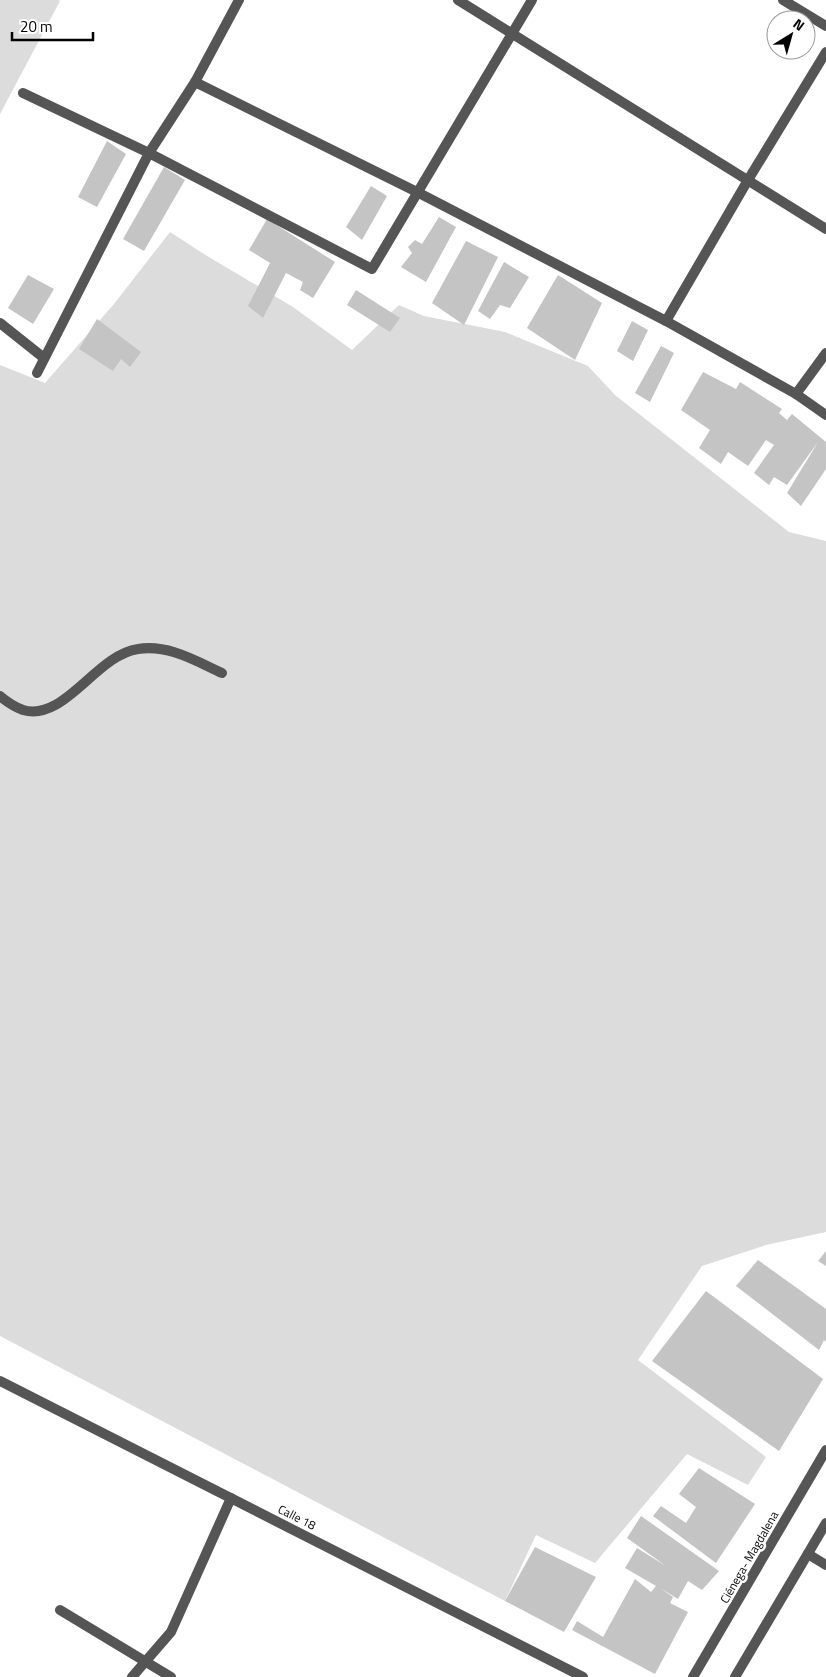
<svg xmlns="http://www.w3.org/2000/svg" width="826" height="1677" viewBox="0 0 826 1677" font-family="'Titillium Web',sans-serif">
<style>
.green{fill:#dcdcdc}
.building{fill:#c4c4c4}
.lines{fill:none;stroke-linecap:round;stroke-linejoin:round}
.lane{stroke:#555;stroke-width:10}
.street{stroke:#555;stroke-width:10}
.labels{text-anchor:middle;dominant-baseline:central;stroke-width:5;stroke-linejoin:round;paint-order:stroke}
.street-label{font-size:12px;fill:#000;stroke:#fff}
</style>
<rect width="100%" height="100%" fill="#fff"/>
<g class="green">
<path d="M0 0H58L60 1 0 114Z"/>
<path d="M170 232 207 256 293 307 352 350 399 305 424 316 505 332 588 366 615 395 789 532 826 541V1232L766 1245 702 1266 638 1360 766 1457 748 1485 687 1454 595 1563 536 1535 505 1601 0 1336V365L45 383 114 304Z"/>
</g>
<g class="building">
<path d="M107 141 126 154 97 207 78 197Z"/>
<path d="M164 167 185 180 144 251 123 239Z"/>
<path d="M371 186 387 196 362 240 346 227Z"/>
<path d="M439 217 456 227 426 282 401 267 412 253 408 247 415 240 422 244Z"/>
<path d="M267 219 335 262 313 298 300 290 303 282 286 273 263 318 248 306 270 263 249 250Z"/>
<path d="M466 241 498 257 464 325 432 303Z"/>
<path d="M504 262 529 277 510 308 500 305 490 319 478 311Z"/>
<path d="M28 275 54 289 33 324 8 308Z"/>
<path d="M558 275 602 303 575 360 527 328Z"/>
<path d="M356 290 400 318 390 332 347 305Z"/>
<path d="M97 319 141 352 130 367 121 359 113 371 79 349Z"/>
<path d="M632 321 648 330 633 361 617 351Z"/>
<path d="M661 346 674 353 650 402 635 393Z"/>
<path d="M703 372 736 389 740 382 782 409 779 413 787 420 792 414 826 442V469L801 506 787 493 818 442 787 485 774 477 769 485 754 473 774 445 766 440 748 466 728 452 721 464 699 448 710 430 681 410Z"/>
<path d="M826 1251V1266L818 1261Z"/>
<path d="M758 1260 826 1309V1342L824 1340 819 1350 736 1286Z"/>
<path d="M706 1291 823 1379 779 1451 652 1361Z"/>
<path d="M699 1468 755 1504 716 1563 653 1516 661 1506 686 1523 696 1507 679 1494Z"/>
<path d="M641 1516 719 1571 702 1590 688 1581 678 1599 660 1588 673 1597 670 1603 688 1612 655 1674 572 1630 577 1621 603 1637 635 1579 651 1592 656 1586 625 1568 637 1548 666 1566 627 1538Z"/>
<path d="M535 1547 596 1577 564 1632 505 1601Z"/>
</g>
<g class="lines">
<path class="lane" d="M0 696C7 702 15 707 23 710 65 722 96 655 138 649 168 644 196 661 222 673"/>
<g class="street">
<path d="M458 0 826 229"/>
<path d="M783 0 826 26"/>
<path d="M195 82 417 192 666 321 796 394 826 415"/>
<path d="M23 93 149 153 372 269 532 0"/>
<path d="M666 321 748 180 826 52"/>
<path d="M0 323 44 358"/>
<path d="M37 373 149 153 195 82 239 0"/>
<path d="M796 394 826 353"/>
<path d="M0 1381 583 1677"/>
<path d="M808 1554 826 1565"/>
<path d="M60 1610 171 1677"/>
<path d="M132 1677 171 1632 231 1498"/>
<path d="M693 1677 826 1450"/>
<path d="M735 1677 826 1523"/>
</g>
</g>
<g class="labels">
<g class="street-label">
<text transform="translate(297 1517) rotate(27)">Calle 18</text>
<text transform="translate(749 1557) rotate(-60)">Ciénega- Magdalena</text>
</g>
</g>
<g transform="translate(791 35) rotate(37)"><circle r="24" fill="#ffffff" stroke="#999999"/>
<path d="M0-4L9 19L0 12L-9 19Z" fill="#000000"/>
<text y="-8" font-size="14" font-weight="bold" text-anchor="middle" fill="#000000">N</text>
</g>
<path d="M12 32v8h81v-8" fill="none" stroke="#000000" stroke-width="2.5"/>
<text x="20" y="32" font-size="15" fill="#000000" stroke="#ffffff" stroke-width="4" paint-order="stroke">20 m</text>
</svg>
